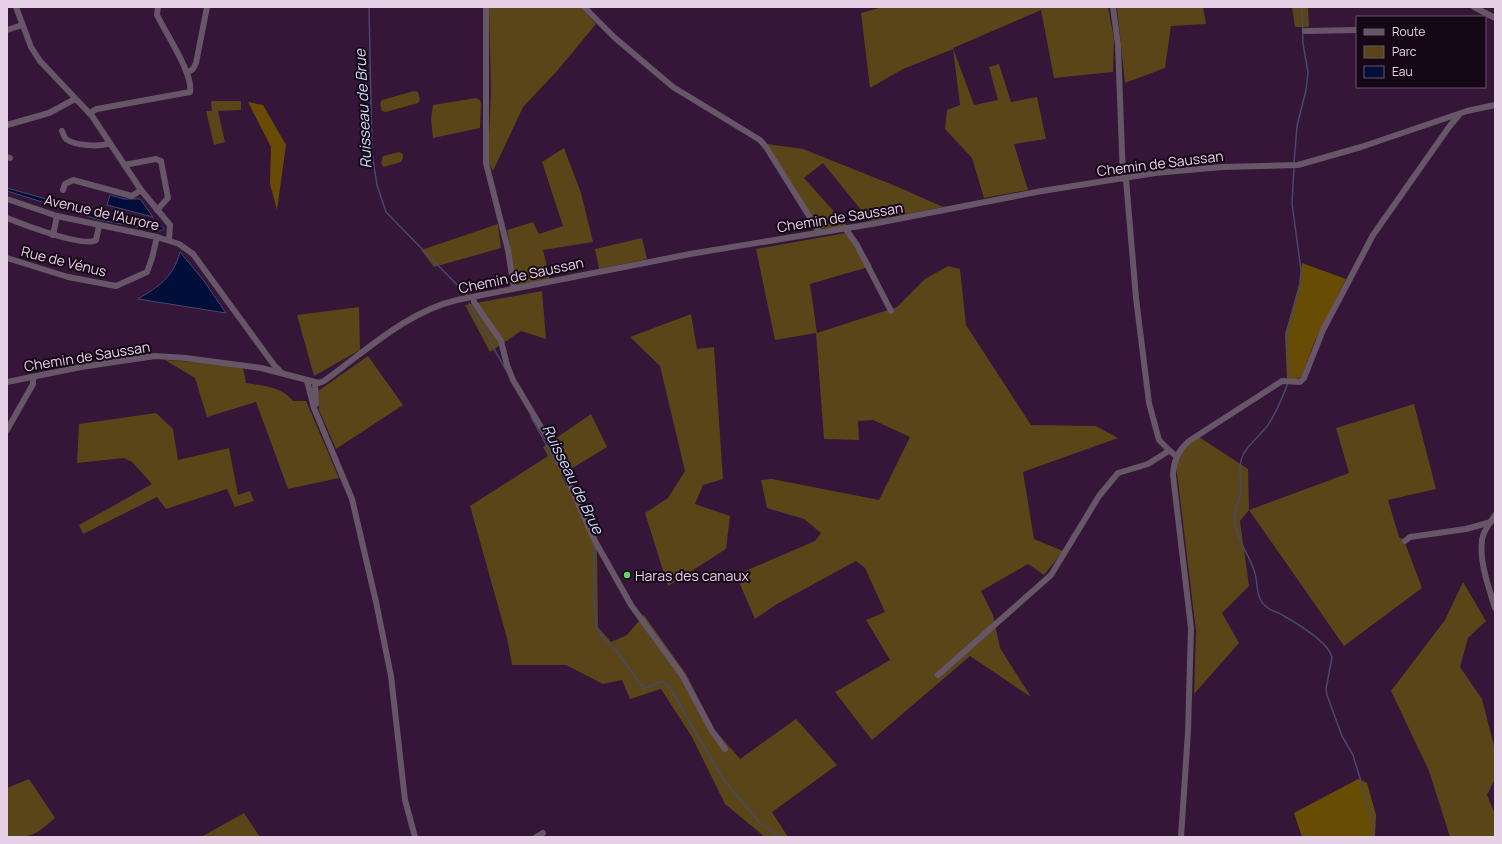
<svg xmlns="http://www.w3.org/2000/svg" width="1502" height="844" viewBox="0 0 1502 844" font-family="Manrope,sans-serif">
<style>
.green{fill:#594517}
.forest{fill:#684c03}
.water{fill:#020e3a;stroke:#46486e}
.lines{fill:none;stroke-linecap:round;stroke-linejoin:round}
.stream{stroke:#46486e;stroke-width:1.5}
.minor{stroke:#665667;stroke-width:6}
.poi-dot{fill:#64d468;stroke:#150716;stroke-width:1.5}
.labels{text-anchor:middle;dominant-baseline:central;stroke-width:4;stroke-linejoin:round;paint-order:stroke}
.street-label{font-size:14px;fill:#e6d1e7;stroke:#150716}
.poi-label{font-size:14px;fill:#e6d1e7;stroke:#150716;text-anchor:start}
.water-label{font-size:15px;font-style:italic;fill:#cedefe;stroke:#150716}
</style>
<rect width="100%" height="100%" fill="#351538"/>
<g class="green">
<path d="M489 7H580L596 24 557 71 523 107 493 171 488 161 491 91Z"/>
<path d="M883 7H1108L1114 39 1113 72 1054 78 1041 10 953 48 974 105 998 100 989 67 999 64 1011 102 1037 97 1046 139 1014 144 1028 190 984 198 972 158 945 129 947 110 960 105 953 49 903 69 870 88 861 13Z"/>
<path d="M1117 7H1203L1206 24 1171 26 1165 68 1125 83Z"/>
<path d="M1292 7H1308L1309 27H1295Z"/>
<path d="M414 91 418 92 420 100 418 103 386 112 382 111 380 103 382 100Z"/>
<path d="M476 98 480 100 481 104 480 128 433 138 431 119 433 105Z"/>
<path d="M211 101H241V110L218 111 225 142 214 145 206 111H212Z"/>
<path d="M767 144 803 149 898 187 943 207 870 221 823 163 804 178 847 226 820 229Z"/>
<path d="M564 148 581 193 593 242 543 250 550 280 517 286 507 230 533 222 539 234 563 226 542 162Z"/>
<path d="M399 152 403 154V158L401 162 384 167 381 164 383 156Z"/>
<path d="M498 224 501 248 434 267 421 250Z"/>
<path d="M851 232 872 266 810 284 817 333 897 307 925 279 948 266 960 269 966 325 1031 425 1096 426 1118 438 1023 472 1034 539 1063 551 1044 575 1028 564 981 591 993 615 1000 648 1031 697 970 656 872 740 835 692 890 660 866 620 885 612 865 568 856 561 777 604 755 619 736 575 815 541 821 533 804 519 767 508 761 480 772 479 879 500 910 437 873 420 858 421 859 440 824 439 816 333 775 340 756 249Z"/>
<path d="M642 238 647 259 599 269 595 249Z"/>
<path d="M542 291 546 339 521 331 490 352 465 305Z"/>
<path d="M359 307 360 350 314 376 297 315Z"/>
<path d="M691 314 697 349 714 347 723 479 703 485 695 504 730 516 726 549 668 586 645 513 668 498 685 471 660 366 630 337Z"/>
<path d="M368 356 403 405 336 449 319 410 318 391Z"/>
<path d="M165 360 208 363 243 368 246 383C264 386 281 386 293 401H306L339 478 288 489 256 402 207 417 195 378Z"/>
<path d="M1414 404 1436 489 1388 500 1399 537 1404 540 1422 588 1344 646 1249 510 1240 521 1249 586 1222 613 1239 643 1194 694 1196 631 1176 465C1181 451 1188 445 1199 437L1248 469 1249 510 1349 473 1336 428Z"/>
<path d="M156 413 173 429 178 460 229 448 238 495 250 491 254 501 235 507 227 489 166 509 157 497 83 534 79 525 152 484 132 462 124 458 77 463 79 424Z"/>
<path d="M591 414 607 447 561 475 577 504 597 548 598 627 611 642 627 635 644 615 686 674 714 729 740 759 796 719 837 765 772 812 788 837H765L725 804 692 737 661 689 630 699 622 680 603 684 566 665H512L507 638 470 506 548 456 543 447Z"/>
<path d="M1463 582 1486 621 1468 638 1460 667 1482 699 1495 750V779L1487 795 1495 814V837H1450L1429 771 1391 691 1445 620Z"/>
<path d="M29 779 55 818C35 835 34 837 7 837V788Z"/>
<path d="M244 813 260 837H201Z"/>
</g>
<g class="forest">
<path d="M248 102 263 105 286 145 277 210 270 184 271 147Z"/>
<path d="M1302 263 1346 279 1314 343 1302 376 1293 381 1287 379 1285 334 1299 285Z"/>
<path d="M1358 779 1367 783 1376 815 1375 837H1302L1294 813Z"/>
</g>
<g class="water">
<path d="M7 188 107 216 153 226H162L164 229 160 231 100 220 7 191Z"/>
<path d="M110 195 124 199H140L153 217 107 205Z"/>
<path d="M180 252 204 281 226 313 138 299C159 286 173 278 180 252Z"/>
</g>
<g class="lines">
<g class="stream">
<path d="M369 7 372 153 377 185 386 212 467 295"/>
<path d="M1294 163 1297 126 1306 90 1308 72 1303 44 1302 7"/>
<path d="M469 303 507 372"/>
<path d="M1289 380 1291 374 1286 335 1300 284 1301 270 1292 204 1294 167"/>
<path d="M1288 383C1282 398 1277 412 1268 425 1261 434 1251 442 1244 453 1238 464 1240 476 1241 488 1241 498 1236 506 1235 515 1233 535 1248 552 1254 570 1259 583 1254 599 1268 608 1273 612 1279 612 1284 616 1298 624 1328 642 1332 657L1326 689 1327 695 1342 736 1353 755 1373 821V837"/>
<path d="M531 417 559 468"/>
<path d="M594 544V598L596 627 600 634 615 649 644 689 662 681 670 688 723 779 759 822 773 832 776 837"/>
</g>
<g class="minor">
<path d="M16 7 31 47 40 61 92 116 141 190 170 225 169 240"/>
<path d="M486 7V163L508 250 514 288"/>
<path d="M584 7 615 38 673 87 760 140 766 147 819 232"/>
<path d="M1113 7 1118 45 1123 179"/>
<path d="M1474 7 1495 18"/>
<path d="M7 30 22 25"/>
<path d="M1305 31 1357 30"/>
<path d="M187 73 193 69 196 63 207 7"/>
<path d="M89 113 97 109 190 92C194 75 165 32 157 15L158 7"/>
<path d="M7 125 49 113 75 99"/>
<path d="M62 131C63 133 64 137 66 139 75 146 100 147 110 143"/>
<path d="M7 157 10 158"/>
<path d="M124 165 156 159 161 161 168 198 157 210"/>
<path d="M1126 179 1136 298 1149 403 1159 440 1170 451"/>
<path d="M63 190 65 184 73 180 132 196 141 190"/>
<path d="M7 199 57 216 157 237 179 244 193 254 274 365 282 373"/>
<path d="M7 218C22 224 84 248 96 240L99 226"/>
<path d="M845 228 857 245 891 311"/>
<path d="M53 235 57 216"/>
<path d="M7 258 68 277 116 286 147 272 152 258 157 237"/>
<path d="M473 297 474 302 501 341 507 365 513 380 554 449 595 541 631 605 682 675 712 731 725 749"/>
<path d="M307 381 314 408 352 499 376 602 391 676 405 800 415 837"/>
<path d="M7 382 81 367 155 356 186 358 261 368 319 383 324 381C366 351 406 312 457 300L690 254 872 224 1042 191 1155 173 1222 167 1298 165 1361 147 1467 111 1495 105"/>
<path d="M315 383 316 404"/>
<path d="M7 430 33 384V377"/>
<path d="M1495 515C1490 523 1483 531 1482 540 1479 562 1489 588 1495 608"/>
<path d="M1405 541 1410 537 1466 529 1491 522"/>
<path d="M938 675 1051 575 1099 496 1118 473 1148 464 1167 452 1170 451 1176 456"/>
<path d="M536 837 543 833"/>
<path d="M1181 837 1188 732 1191 628 1173 475C1174 460 1178 451 1189 441L1282 381 1300 382 1304 378 1323 330 1373 235 1449 127 1459 115"/>
</g>
</g>
<circle class="poi-dot" cx="627" cy="575" r="4"/>
<g class="labels">
<g class="street-label">
<text transform="translate(1160 163) rotate(-7)">Chemin de Saussan</text>
<text transform="translate(102 212) rotate(13)">Avenue de l'Aurore</text>
<text transform="translate(840 217) rotate(-9)">Chemin de Saussan</text>
<text transform="translate(64 261) rotate(14)">Rue de Vénus</text>
<text transform="translate(521 275) rotate(-12)">Chemin de Saussan</text>
<text transform="translate(87 356) rotate(-9)">Chemin de Saussan</text>
</g>
<g class="poi-label">
<text x="635" y="575">Haras des canaux</text>
</g>
<g class="water-label">
<text transform="translate(363 109) rotate(-93)">Ruisseau de Brue</text>
<text transform="translate(573 479) rotate(64)">Ruisseau de Brue</text>
</g>
</g>
<rect width="1502" height="844" fill="none" stroke="#e6d1e7" stroke-width="16"/>
<rect x="1356" y="16" width="130" height="72" fill="#150716" stroke="#69586a"/>
<rect x="1364" y="29" width="20" height="6" fill="#665667" stroke="#69586a"/>
<text x="1392" y="36" font-size="12" fill="#e6d1e7">Route</text>
<rect x="1364" y="46" width="20" height="12" fill="#594517" stroke="#69586a"/>
<text x="1392" y="56" font-size="12" fill="#e6d1e7">Parc</text>
<rect x="1364" y="66" width="20" height="12" fill="#020e3a" stroke="#69586a"/>
<text x="1392" y="76" font-size="12" fill="#e6d1e7">Eau</text>
</svg>
